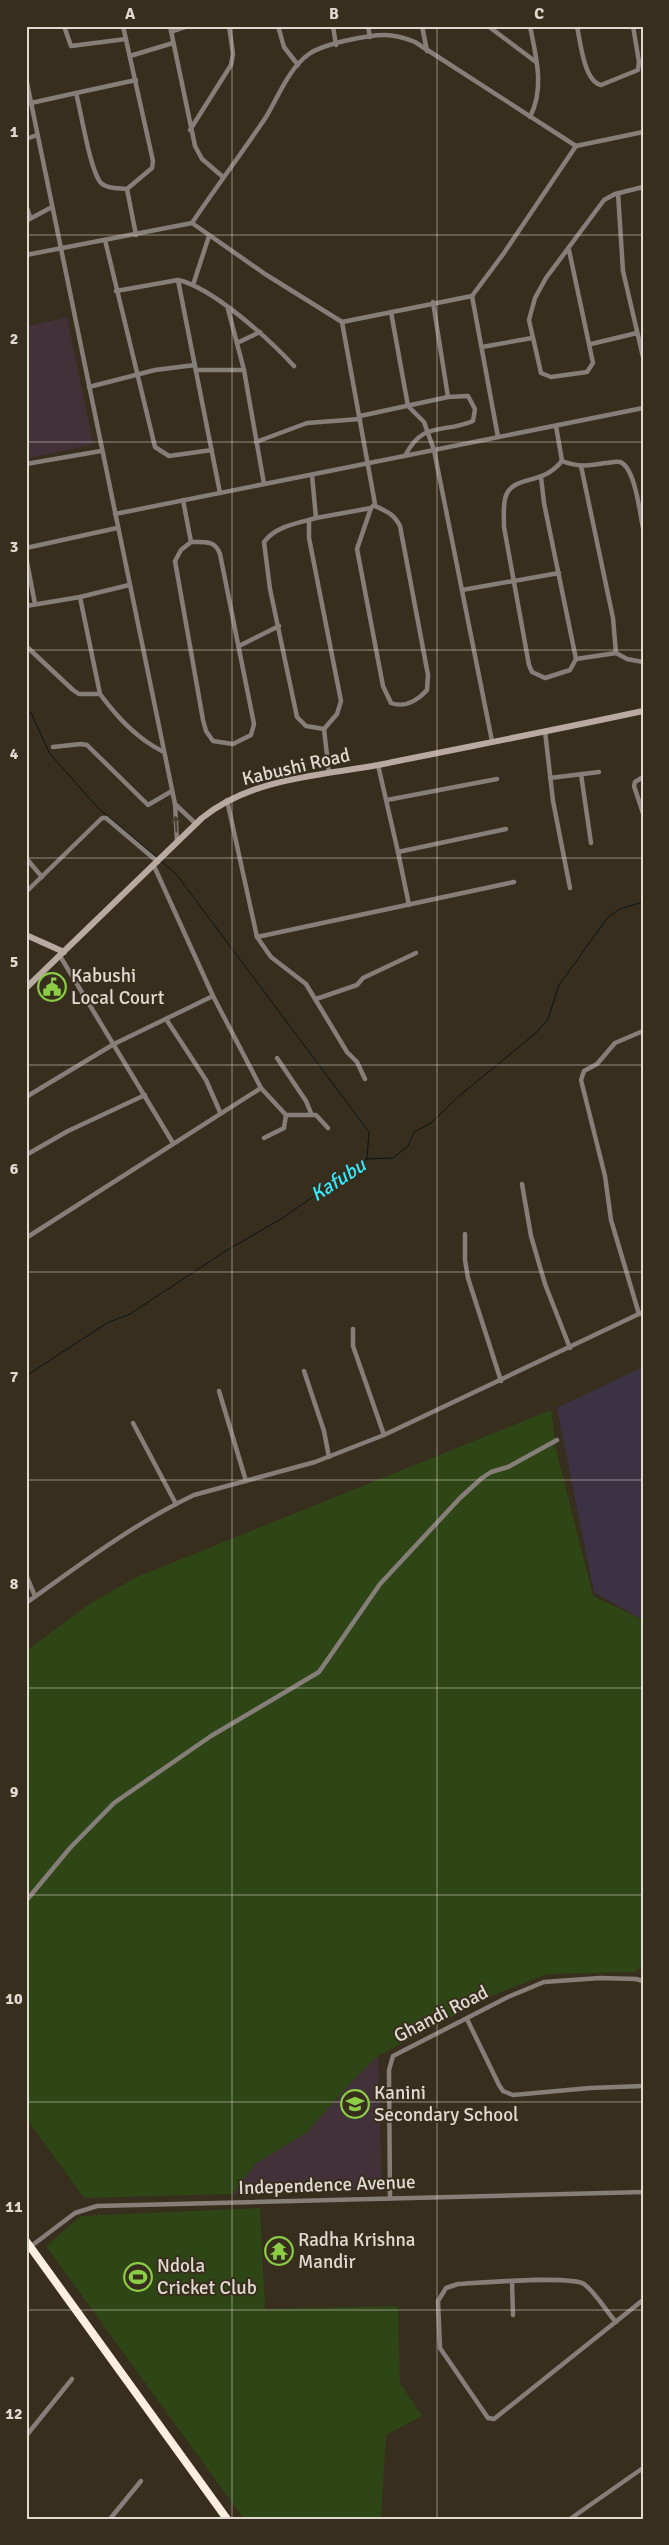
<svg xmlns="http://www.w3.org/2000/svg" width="669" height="2545" viewBox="0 0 669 2545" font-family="Signika,sans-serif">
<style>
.commercial{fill:#3b3344}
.education{fill:#433139}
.green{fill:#2e4615}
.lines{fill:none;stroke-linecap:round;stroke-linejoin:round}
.stream{stroke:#071618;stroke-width:1}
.street{stroke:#867e78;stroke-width:4.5}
.secondary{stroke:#b8aaa1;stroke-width:6}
.highway{stroke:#feede1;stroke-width:8}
.oneway{stroke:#483e30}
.grid{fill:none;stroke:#e1dad0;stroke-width:1;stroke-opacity:0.55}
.labels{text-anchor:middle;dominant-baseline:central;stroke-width:4;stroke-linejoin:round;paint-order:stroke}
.street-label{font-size:19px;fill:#e1dad0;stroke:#382e1e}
.poi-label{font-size:19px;fill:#e1dad0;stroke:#382e1e;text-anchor:start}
.water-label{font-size:20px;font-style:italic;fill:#33ebff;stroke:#382e1e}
.neatline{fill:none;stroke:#e1dad0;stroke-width:2}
.grid-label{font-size:16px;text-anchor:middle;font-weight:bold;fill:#e1dad0}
</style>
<rect width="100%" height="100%" fill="#382e1e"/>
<path class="commercial" d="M643 1367V1620L594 1592 557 1408Z"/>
<g class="education">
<path d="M67 317 93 444 26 459V327Z"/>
<path d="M378 2056 382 2190 233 2194 255 2164 306 2133 357 2076Z"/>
</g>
<g class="green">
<path d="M551 1410 556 1449 593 1596 643 1620V1965L635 1972 547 1974 493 1995 378 2056 357 2076 306 2133 255 2164 233 2194 84 2198 26 2118V1651L91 1603 137 1577Z"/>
<path d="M260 2208 265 2309 398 2306 400 2383 422 2416 386 2435 381 2519H244L46 2246 81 2216Z"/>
</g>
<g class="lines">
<g class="stream">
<path d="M26 709 31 713 50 754 99 809 158 858"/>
<path d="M161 861 177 875 369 1132 367 1159"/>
<path d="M26 1376 107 1323 130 1314 224 1252 284 1217 367 1159 393 1158 408 1146 414 1132 431 1123 459 1096 537 1032 548 1019 559 985 608 917 620 909 643 902"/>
</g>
<g class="street">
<path d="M64 26 71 46 126 39"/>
<path d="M123 26 153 161 152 168 127 189 136 235"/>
<path d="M170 26 195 146 202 159 223 177"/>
<path d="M278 26 284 47 298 65"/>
<path d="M333 26 336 45"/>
<path d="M368 26 370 37"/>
<path d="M422 26 427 51"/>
<path d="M488 26 536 62"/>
<path d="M577 26C580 40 584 82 601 85L638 70 639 62 633 26"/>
<path d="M171 32 188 26"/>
<path d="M130 56 173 43"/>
<path d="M26 78 175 804 177 842"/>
<path d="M76 93 136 80"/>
<path d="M31 103 76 93C81 111 90 171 101 183 107 189 119 188 127 189"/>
<path d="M530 117C545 88 536 57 530 26"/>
<path d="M190 130 231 65 233 54 229 26"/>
<path d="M26 139 37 135"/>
<path d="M618 193 623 271 643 357"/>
<path d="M26 205 30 217"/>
<path d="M26 221 52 207"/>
<path d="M192 223 265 274 342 322 472 296 504 253 576 146"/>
<path d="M105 240 155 447 169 456 212 450"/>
<path d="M569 250 593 363 587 372 551 377 541 373 529 320 535 298 546 278 604 200 615 194 643 187"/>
<path d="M26 255 192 223C216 187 242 153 266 117 278 97 289 68 309 54 323 44 367 35 385 35 396 35 405 38 415 42L576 146 643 132"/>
<path d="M178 280C212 287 270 340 294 366"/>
<path d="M193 285 209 236"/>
<path d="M116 291 178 280 220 493"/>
<path d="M472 296 498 437"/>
<path d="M228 309 244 370 264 484"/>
<path d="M391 312 408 406 424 422 434 450 492 741"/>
<path d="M237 343 260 332"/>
<path d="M591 344 637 333"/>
<path d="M482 347 532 338"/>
<path d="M196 370H244"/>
<path d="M89 387 155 370 195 365"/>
<path d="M360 416 448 397 433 302"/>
<path d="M556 426 562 461C577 467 589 466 605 463 609 463 615 461 620 462 635 467 640 514 643 528"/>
<path d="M256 442 307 423 360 419"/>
<path d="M405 456C423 420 443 434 473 421L475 409 468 396 448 397"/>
<path d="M26 464 101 451"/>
<path d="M581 466 613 618 616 653"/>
<path d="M312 475 316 518"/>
<path d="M541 477 544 503 576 659 570 670 545 678 532 672 529 665 504 527C504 518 503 508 505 499 509 480 530 482 544 475 551 472 557 467 562 461"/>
<path d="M183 500 191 542"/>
<path d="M371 508 357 549 383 686 391 703C405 708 418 700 427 690L428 675 400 526C394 514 386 511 375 506"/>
<path d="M115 514 643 408"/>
<path d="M309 520V538L341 701 337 714 324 729 306 726 297 717 270 589 264 542C276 526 298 523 316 518L371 508 375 504 342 322"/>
<path d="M191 542C204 542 215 540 220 554L254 724 251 735 233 744 213 741 206 731 203 720 175 561 181 550Z"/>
<path d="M26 548 117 528"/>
<path d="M26 557 35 604"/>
<path d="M462 590 559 573"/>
<path d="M80 597 100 694"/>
<path d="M26 606 80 597 129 585"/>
<path d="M26 646 73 690 79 694H100C117 717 136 738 162 751"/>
<path d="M239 646 279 626"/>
<path d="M576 659 616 653 627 659 643 662"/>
<path d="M324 729 329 773"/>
<path d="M545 731 553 801 570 888"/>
<path d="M53 747 81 744 87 745 148 805 172 791"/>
<path d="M378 765 398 852 506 829"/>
<path d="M581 774 591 843"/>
<path d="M643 777 635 782 634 786 643 813"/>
<path d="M550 778 599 772"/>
<path d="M227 800 257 937 514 882"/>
<path d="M387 800 497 779"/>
<path d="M175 804 196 824"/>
<path d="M398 852 409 905"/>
<path d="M26 858 42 877"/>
<path d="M26 892 102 818H106L158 862"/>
<path d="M257 937 271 957 306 984 347 1052 357 1062 365 1079"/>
<path d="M60 956 173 1143"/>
<path d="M316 999 357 985 363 978 416 953"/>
<path d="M166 1019 206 1080 220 1112"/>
<path d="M277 1058 306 1101 311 1113"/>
<path d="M261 1088 286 1115H316L328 1128"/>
<path d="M26 1097 114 1044 213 996"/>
<path d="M264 1138 284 1128 286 1115"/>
<path d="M26 1155 68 1131 145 1095"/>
<path d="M522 1184 531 1236 545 1284 570 1348"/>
<path d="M465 1234V1260L468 1278 501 1381"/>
<path d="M26 1238 261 1088 213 996 154 866"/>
<path d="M639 1314 611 1220 605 1176 581 1080 584 1071 597 1064 615 1043 643 1031"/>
<path d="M353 1329V1346L384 1435"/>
<path d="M304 1371 324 1431 329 1457"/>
<path d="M219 1391 246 1481"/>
<path d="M133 1423 176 1504"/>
<path d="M26 1575 35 1596"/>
<path d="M26 1603C81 1564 133 1524 194 1495L315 1462 384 1435 643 1312"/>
<path d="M26 1901 70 1848 114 1803 211 1736 319 1672 380 1584 460 1498 482 1478 491 1472 508 1467 557 1440"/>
<path d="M467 2019 499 2085 503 2091 513 2095 590 2088 643 2086"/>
<path d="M390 2198 389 2070 393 2056 508 1997 544 1982 600 1978 636 1979 643 1981"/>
<path d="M26 2250 75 2213 97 2206 643 2192"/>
<path d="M512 2282 513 2315"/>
<path d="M616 2322C606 2311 596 2293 584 2284 570 2275 479 2283 458 2284L446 2288 438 2301 440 2348 488 2418 494 2419 643 2300"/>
<path d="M26 2436 72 2379"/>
<path d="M110 2519 141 2481"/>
<path d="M570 2519 643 2468"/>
</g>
<g class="secondary">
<path d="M26 935 64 952"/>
<path d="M26 988 202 818C252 778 317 776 378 765 466 747 555 730 643 711"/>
</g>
<path class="highway" d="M26 2241 227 2519"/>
</g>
<defs><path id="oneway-shaft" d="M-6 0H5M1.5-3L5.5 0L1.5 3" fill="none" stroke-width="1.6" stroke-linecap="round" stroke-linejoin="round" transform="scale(1.25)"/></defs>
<use class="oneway" href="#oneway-shaft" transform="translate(176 824) rotate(-93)"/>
<path class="grid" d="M232 26V2519M437 26V2519M26 235H643M26 442H643M26 650H643M26 858H643M26 1065H643M26 1272H643M26 1480H643M26 1688H643M26 1895H643M26 2102H643M26 2310H643"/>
<defs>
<symbol id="civic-ring" viewBox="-11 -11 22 22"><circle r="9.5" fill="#382e1e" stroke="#8bce46" stroke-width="1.5"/><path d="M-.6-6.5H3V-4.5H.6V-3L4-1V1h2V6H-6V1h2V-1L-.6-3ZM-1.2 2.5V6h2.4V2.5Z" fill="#8bce46"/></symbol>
<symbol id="school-ring" viewBox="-11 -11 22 22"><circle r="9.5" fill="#382e1e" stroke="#8bce46" stroke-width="1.5"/><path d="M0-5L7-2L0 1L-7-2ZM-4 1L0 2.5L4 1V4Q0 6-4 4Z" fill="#8bce46"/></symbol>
<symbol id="temple-ring" viewBox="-11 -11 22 22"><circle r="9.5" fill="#382e1e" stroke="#8bce46" stroke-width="1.5"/><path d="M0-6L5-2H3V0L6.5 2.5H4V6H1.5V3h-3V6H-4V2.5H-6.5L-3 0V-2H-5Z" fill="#8bce46"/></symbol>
<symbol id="stadium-ring" viewBox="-11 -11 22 22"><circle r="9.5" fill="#382e1e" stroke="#8bce46" stroke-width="1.5"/><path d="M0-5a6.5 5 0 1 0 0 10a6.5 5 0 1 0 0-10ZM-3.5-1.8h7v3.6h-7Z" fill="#8bce46"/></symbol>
</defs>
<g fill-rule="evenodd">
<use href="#civic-ring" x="36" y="971" width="32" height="32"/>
<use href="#school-ring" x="339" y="2088" width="32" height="32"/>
<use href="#temple-ring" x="263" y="2235" width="32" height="32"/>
<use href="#stadium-ring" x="122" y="2261" width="32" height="32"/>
</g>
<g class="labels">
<g class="street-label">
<text transform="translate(296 767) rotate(-13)">Kabushi Road</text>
<text transform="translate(441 2014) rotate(-27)">Ghandi Road</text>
<text transform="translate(327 2185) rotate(-2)">Independence Avenue</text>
</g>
<g class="poi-label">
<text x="71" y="976">Kabushi<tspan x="71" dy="22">Local Court</tspan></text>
<text x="374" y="2093">Kanini<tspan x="374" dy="22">Secondary School</tspan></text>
<text x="298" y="2240">Radha Krishna<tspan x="298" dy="22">Mandir</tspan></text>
<text x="157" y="2266">Ndola<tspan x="157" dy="22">Cricket Club</tspan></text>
</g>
<g class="water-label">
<text transform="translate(338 1180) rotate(-33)">Kafubu</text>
</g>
</g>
<rect width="669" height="2545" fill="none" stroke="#382e1e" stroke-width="55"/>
<rect x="28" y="28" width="614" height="2490" class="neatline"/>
<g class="grid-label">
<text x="130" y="19">A</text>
<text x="334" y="19">B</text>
<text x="539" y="19">C</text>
<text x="14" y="137">1</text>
<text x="14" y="344">2</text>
<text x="14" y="552">3</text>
<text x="14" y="759">4</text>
<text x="14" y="967">5</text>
<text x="14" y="1174">6</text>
<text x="14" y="1382">7</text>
<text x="14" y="1589">8</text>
<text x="14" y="1797">9</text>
<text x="14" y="2004">10</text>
<text x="14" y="2212">11</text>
<text x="14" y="2419">12</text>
</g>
</svg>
